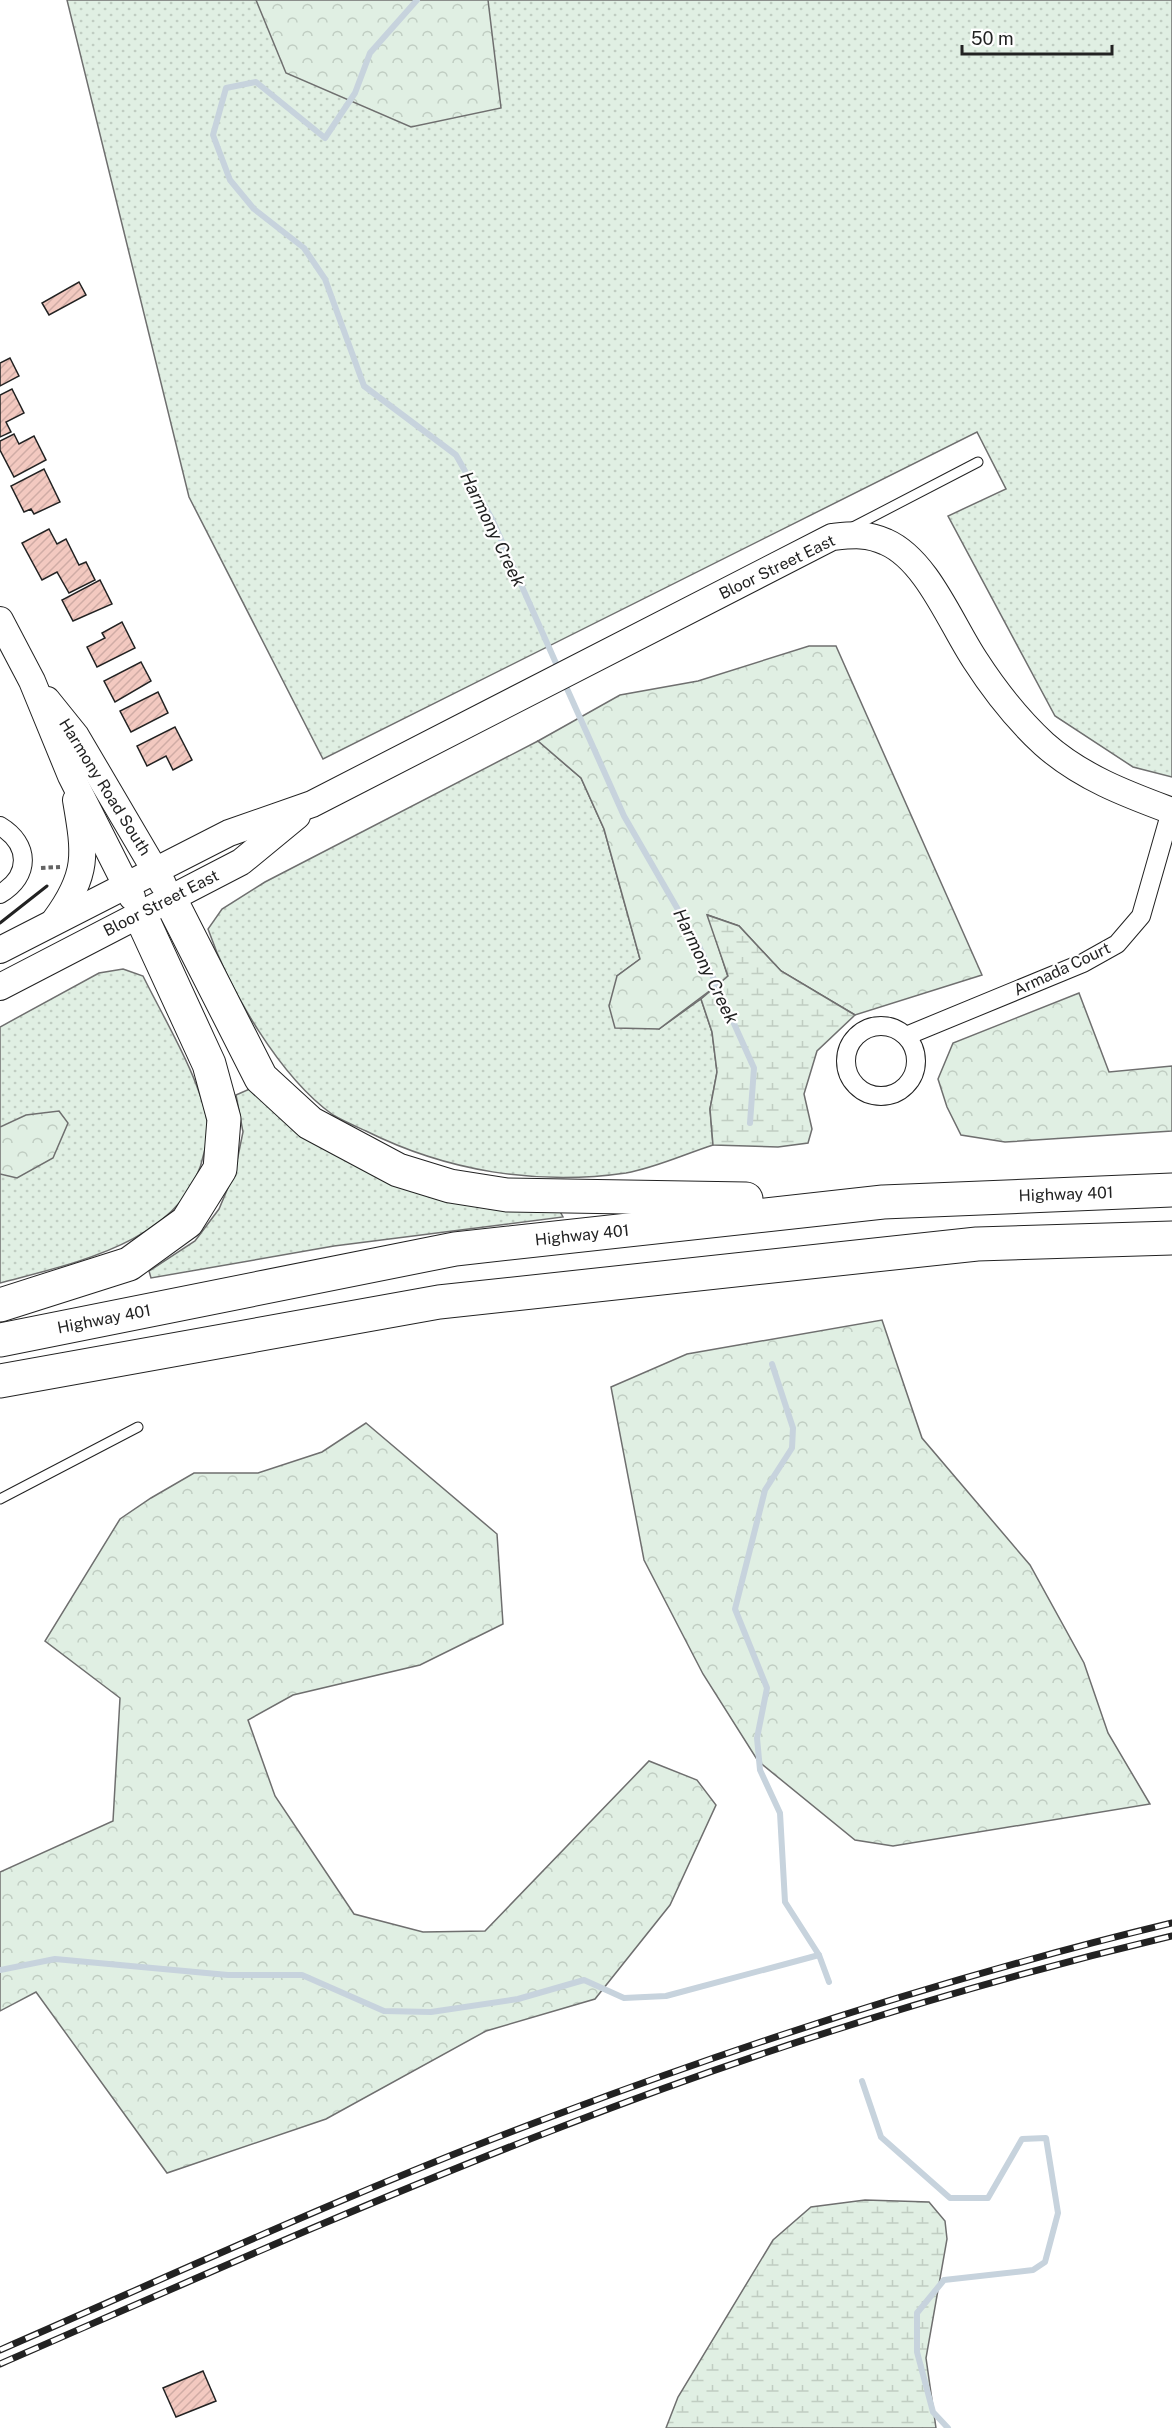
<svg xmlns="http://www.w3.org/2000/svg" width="1172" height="2428" viewBox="0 0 1172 2428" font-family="'Public Sans',sans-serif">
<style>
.grass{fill:url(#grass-dots);stroke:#6f6f6f;stroke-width:1.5}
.forest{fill:url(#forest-crowns);stroke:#6f6f6f;stroke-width:1.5}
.wetland{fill:url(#wetland-marsh);stroke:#6f6f6f;stroke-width:1.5}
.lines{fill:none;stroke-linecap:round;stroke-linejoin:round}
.stream{stroke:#c7d3dd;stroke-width:6}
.building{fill:url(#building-hatch);stroke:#222;stroke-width:1.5}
.lane-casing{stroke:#222;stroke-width:11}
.street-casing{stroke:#222;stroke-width:20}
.secondary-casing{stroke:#222;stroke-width:28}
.highway-casing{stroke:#222;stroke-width:35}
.path{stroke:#646464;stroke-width:4;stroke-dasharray:4.5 3;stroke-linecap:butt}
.lane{stroke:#fff;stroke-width:9}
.street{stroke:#fff;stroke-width:18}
.secondary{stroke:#fff;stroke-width:26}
.highway{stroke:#fff;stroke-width:33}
.rail-casing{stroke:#222;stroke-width:7}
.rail{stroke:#fff;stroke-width:4.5;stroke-dasharray:14;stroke-linecap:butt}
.wall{stroke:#222;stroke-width:3}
.labels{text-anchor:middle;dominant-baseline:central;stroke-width:4.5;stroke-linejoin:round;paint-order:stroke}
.street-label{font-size:16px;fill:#222;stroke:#fff}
.water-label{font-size:18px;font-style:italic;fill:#222;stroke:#fff}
</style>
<defs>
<pattern id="grass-dots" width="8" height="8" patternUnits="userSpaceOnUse" patternTransform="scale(1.5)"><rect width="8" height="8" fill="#e0efe3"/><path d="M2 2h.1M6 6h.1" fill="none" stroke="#c0cdc2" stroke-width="1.8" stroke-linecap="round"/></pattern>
<pattern id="forest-crowns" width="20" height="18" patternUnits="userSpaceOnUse" patternTransform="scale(1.5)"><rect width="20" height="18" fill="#e0efe3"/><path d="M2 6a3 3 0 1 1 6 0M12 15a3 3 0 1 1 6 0" fill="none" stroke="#c0cdc2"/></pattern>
<pattern id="wetland-marsh" width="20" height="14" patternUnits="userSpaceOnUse" patternTransform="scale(1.5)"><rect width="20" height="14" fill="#e0efe3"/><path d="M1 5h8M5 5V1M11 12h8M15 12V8" fill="none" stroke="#c0cdc2"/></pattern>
<pattern id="building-hatch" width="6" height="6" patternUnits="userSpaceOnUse" patternTransform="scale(1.5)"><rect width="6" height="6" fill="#f3c9c0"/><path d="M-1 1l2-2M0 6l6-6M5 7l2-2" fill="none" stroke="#d0aca5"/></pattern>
</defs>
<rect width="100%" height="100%" fill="#fff"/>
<g class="grass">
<path d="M67 0H1172V777L1133 767 1055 716 948 516 1006 489 977 432 323 759 189 497Z"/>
<path d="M538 741 581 778 604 829 640 959 617 976 659 1029 701 999 712 1032 717 1072 710 1109 713 1145C685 1154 655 1168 626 1173 537 1186 446 1171 366 1131 355 1126 343 1121 333 1115 280 1077 229 990 208 929L222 909 265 882Z"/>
<path d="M123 969 143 976C164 1019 201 1079 208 1126 210 1134 206 1145 204 1153 186 1242 74 1263 0 1283V1027L99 973Z"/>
<path d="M254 1087C323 1144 378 1192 471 1205 499 1209 529 1207 558 1208L563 1217 334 1246 151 1278 149 1271 195 1241 219 1209 235 1171 243 1132 236 1095Z"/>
</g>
<g class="forest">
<path d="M256 0H488L501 108 411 127 286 73Z"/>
<path d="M809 646H836L982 975 855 1015 781 971 739 926 708 915 728 977 659 1029 615 1028 609 1006 617 976 640 959 604 829 581 778 538 741 620 695 698 681Z"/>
<path d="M1079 993 1109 1072 1172 1066V1131L1005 1142 961 1135 947 1107 938 1079 953 1043Z"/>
<path d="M59 1111 68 1123 53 1158 17 1178 0 1174V1127L26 1115Z"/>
<path d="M882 1320 922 1438 1030 1565 1084 1663 1108 1733 1150 1804 893 1846 855 1840 758 1761 703 1674 644 1560 611 1387 687 1354Z"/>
<path d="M366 1423 497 1534 503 1624 420 1665 293 1695 248 1720 275 1796 354 1914 423 1932 485 1931 649 1761 697 1780 716 1805 670 1905 595 1999 486 2031 326 2119 167 2173 36 1992 0 2011V1872L113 1821 120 1698 45 1641 120 1519 151 1498 194 1473H258L322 1452Z"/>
</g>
<g class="wetland">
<path d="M707 915 739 926 781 971 855 1015 817 1051 804 1094 812 1129 808 1143 778 1147 713 1145 710 1109 717 1072 712 1032 701 999 728 976Z"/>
<path d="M865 2200 929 2202 945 2221 947 2239 926 2358 936 2428H666L678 2397 773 2240 811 2207Z"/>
</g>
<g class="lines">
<g class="stream">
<path d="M417 0 370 53 355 93 325 138 256 82 226 88 213 135 230 180 254 209 304 248 325 279 364 386 456 455 492 519 559 670"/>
<path d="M564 682 624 816 699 946 754 1068 750 1123"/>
<path d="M772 1364 793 1428 792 1448 765 1490 735 1609 767 1688 757 1738 760 1770 780 1813 785 1902 819 1955 829 1982"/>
<path d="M0 1970 55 1959 228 1975H302L384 2011 431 2012 518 1999 584 1980 624 1998 666 1996 819 1955"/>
<path d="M862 2081 881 2137 950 2198H988L1022 2139 1046 2138 1058 2213 1045 2262 1033 2270 944 2280 917 2313V2352L933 2412 948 2428"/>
</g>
</g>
<g class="building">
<path d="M79 282 86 295 49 315 42 303Z"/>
<path d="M10 358 19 376 0 386V363Z"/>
<path d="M12 389 24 413 6 422 11 432 0 437V395Z"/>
<path d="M14 434 19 444 34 436 46 460 14 477 0 450V441Z"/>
<path d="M44 469 60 502 34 514 31 509 24 512 11 486Z"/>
<path d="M49 529 57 544 66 539 79 565 86 562 95 580 69 593 57 572 42 580 22 543Z"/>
<path d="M100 580 112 604 73 621 62 600Z"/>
<path d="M122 622 135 648 97 667 87 647 105 638 102 633Z"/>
<path d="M141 662 151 681 115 702 104 681Z"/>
<path d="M158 692 168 713 131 732 120 711Z"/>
<path d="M175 727 192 760 173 770 166 756 147 766 137 746Z"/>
<path d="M203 2371 216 2401 176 2417 163 2388Z"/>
</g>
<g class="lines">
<defs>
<g id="lane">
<path d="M851 528 978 462"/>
<path d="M0 1499 138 1427"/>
</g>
<g id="street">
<path d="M0 826C30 844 31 876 0 894"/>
<circle cx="881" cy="1061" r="35"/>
<path d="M906 1036 1083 963 1117 944 1141 916 1171 811"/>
</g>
<g id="secondary">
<path d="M0 620 32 681 71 776 132 897"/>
<path d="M47 700 76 736 163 884"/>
<path d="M55 920C89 874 85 853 76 800"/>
<path d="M0 950 229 833 312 804 832 537C852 535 867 533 886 542 927 560 951 624 975 660 995 691 1017 719 1044 744 1081 777 1126 794 1172 811"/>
<path d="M0 987 241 862 297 816"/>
</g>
<g id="highway">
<path d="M170 899 261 1078 310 1123 398 1170 450 1186 507 1195 746 1199"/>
<path d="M0 1305 129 1264 187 1222 220 1169 224 1119 209 1064 140 914"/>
<path d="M0 1340 455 1249 883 1202 1172 1190"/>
<path d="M0 1381 439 1302 977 1244 1172 1238"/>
</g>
</defs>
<use href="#lane" class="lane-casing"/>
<use href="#street" class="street-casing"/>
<use href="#secondary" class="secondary-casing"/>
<use href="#highway" class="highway-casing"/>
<path class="path" d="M41 868 60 867"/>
<use href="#lane" class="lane"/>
<use href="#street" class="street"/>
<use href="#secondary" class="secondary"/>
<use href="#highway" class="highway"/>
<defs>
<g id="rail">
<path d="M0 2350C186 2269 371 2183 561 2113 761 2038 964 1973 1172 1923"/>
<path d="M0 2364C186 2283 371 2200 561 2127 759 2050 965 1985 1172 1936"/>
</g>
</defs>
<use href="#rail" class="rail-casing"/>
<use href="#rail" class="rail"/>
<path class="wall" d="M0 923 47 886"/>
</g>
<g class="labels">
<g class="street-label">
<text transform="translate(777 567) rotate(-26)">Bloor Street East</text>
<text transform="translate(105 787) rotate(58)">Harmony Road South</text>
<text transform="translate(161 903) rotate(-27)">Bloor Street East</text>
<text transform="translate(1062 969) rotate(-25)">Armada Court</text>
<text transform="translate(1066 1194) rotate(-2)">Highway 401</text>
<text transform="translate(582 1235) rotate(-6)">Highway 401</text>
<text transform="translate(104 1319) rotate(-11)">Highway 401</text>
</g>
<g class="water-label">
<text transform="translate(493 529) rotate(64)">Harmony Creek</text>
<text transform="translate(706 966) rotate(64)">Harmony Creek</text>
</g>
</g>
<path d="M962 45v9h150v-9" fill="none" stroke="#222222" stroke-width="3"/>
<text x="971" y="45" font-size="18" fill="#222222" stroke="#ffffff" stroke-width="4.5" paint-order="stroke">50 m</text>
</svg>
